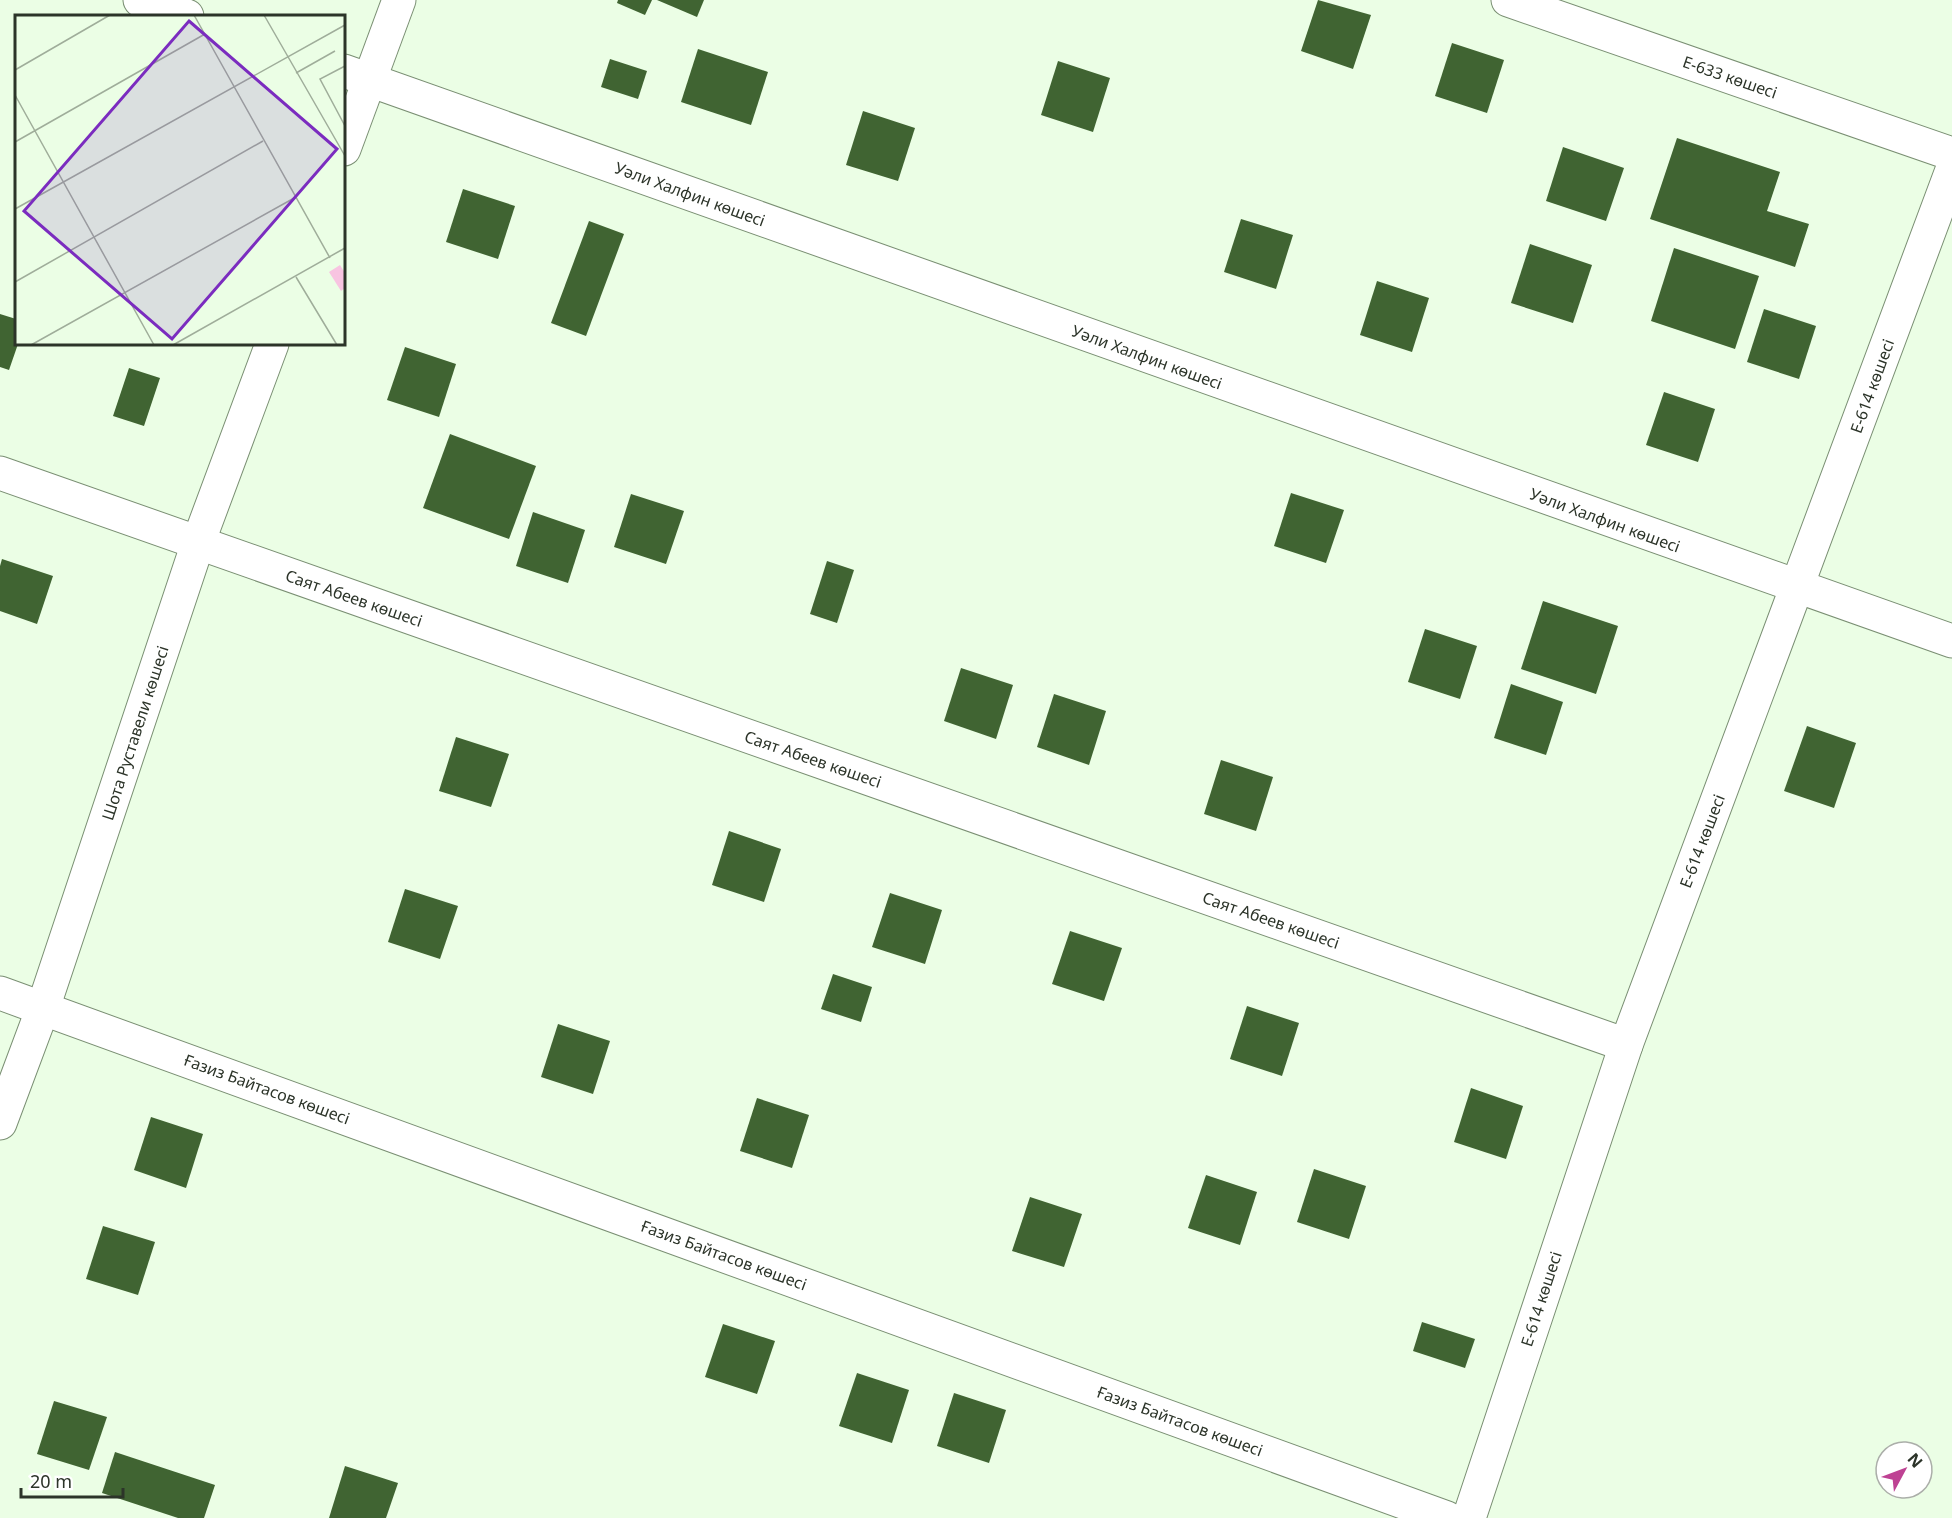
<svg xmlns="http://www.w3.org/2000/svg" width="1952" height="1518" viewBox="0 0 1952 1518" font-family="'Noto Sans',sans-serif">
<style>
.building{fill:#406432}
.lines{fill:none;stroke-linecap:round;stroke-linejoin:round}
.street-casing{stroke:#7a8f73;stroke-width:35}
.street{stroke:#fff;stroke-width:33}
.labels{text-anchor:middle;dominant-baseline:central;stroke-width:6;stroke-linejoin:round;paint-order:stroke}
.street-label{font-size:16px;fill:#2c3429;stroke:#fff}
.inset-road{fill:none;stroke:#9fad9a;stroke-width:1.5}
.view{fill:#7b2cbf;fill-opacity:0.15;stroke:#7b2cbf;stroke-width:3}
.inset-edge{fill:none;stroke:#2c3429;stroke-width:3}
</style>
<rect width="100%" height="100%" fill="#ebfee5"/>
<g class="building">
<path d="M618 0H652L645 15 617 3Z"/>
<path d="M657 0H704L697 17Z"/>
<path d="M1318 0 1371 15 1353 69 1301 51Z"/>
<path d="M1452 43 1504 60 1487 113 1435 96Z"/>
<path d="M698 49 768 72 751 125 681 102Z"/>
<path d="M610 59 647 71 638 99 601 87Z"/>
<path d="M1058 61 1110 78 1093 132 1041 115Z"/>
<path d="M863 111 915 128 898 181 846 165Z"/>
<path d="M1677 138 1780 172 1767 211 1809 224 1795 267 1650 219Z"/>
<path d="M1563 147 1624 168 1606 221 1546 201Z"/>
<path d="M463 189 515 206 498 259 446 242Z"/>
<path d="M1241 219 1293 235 1276 289 1224 272Z"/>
<path d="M589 221 624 234 586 336 551 323Z"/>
<path d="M1530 244 1592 265 1573 323 1511 303Z"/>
<path d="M1674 248 1759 276 1735 349 1651 321Z"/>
<path d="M1377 281 1429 298 1412 352 1360 335Z"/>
<path d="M1764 309 1816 326 1799 379 1747 362Z"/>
<path d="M0 314 16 319 18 344 9 370 0 367Z"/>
<path d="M405 347 456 364 439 417 387 400Z"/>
<path d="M129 368 160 378 144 426 113 416Z"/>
<path d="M1664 392 1715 409 1698 462 1646 445Z"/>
<path d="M450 434 536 466 509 539 423 508Z"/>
<path d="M1291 493 1344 510 1326 563 1274 546Z"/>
<path d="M631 494 684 511 666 564 614 547Z"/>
<path d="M533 512 585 530 568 583 516 566Z"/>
<path d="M2 559 53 576 37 624 0 611V566Z"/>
<path d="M827 561 854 570 837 623 810 614Z"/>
<path d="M1543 601 1618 626 1596 694 1521 669Z"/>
<path d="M1425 629 1477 646 1460 699 1408 682Z"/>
<path d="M961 668 1013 685 996 739 944 721Z"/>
<path d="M1511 684 1563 702 1546 755 1494 738Z"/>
<path d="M1054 694 1106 711 1089 765 1037 747Z"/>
<path d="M1807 726 1856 743 1834 808 1784 791Z"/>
<path d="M456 737 509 754 491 807 439 791Z"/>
<path d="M1221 760 1273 777 1256 831 1204 814Z"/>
<path d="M729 831 781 849 764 902 712 885Z"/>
<path d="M405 889 458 906 440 959 388 942Z"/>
<path d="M890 893 942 910 925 964 872 947Z"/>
<path d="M1070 931 1122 948 1104 1001 1052 984Z"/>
<path d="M833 974 872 987 861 1022 821 1009Z"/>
<path d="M1247 1006 1299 1023 1282 1076 1230 1059Z"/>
<path d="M558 1024 610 1041 593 1094 541 1077Z"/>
<path d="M1471 1088 1523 1106 1506 1159 1454 1142Z"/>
<path d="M757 1098 809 1115 792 1168 740 1151Z"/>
<path d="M151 1117 203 1134 186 1188 134 1170Z"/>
<path d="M1314 1169 1366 1186 1349 1239 1297 1222Z"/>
<path d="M1206 1175 1257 1192 1240 1245 1188 1228Z"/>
<path d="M1030 1197 1082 1214 1064 1267 1012 1251Z"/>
<path d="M103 1226 155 1242 138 1295 86 1279Z"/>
<path d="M1422 1322 1475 1339 1465 1368 1413 1351Z"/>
<path d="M723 1324 775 1341 757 1394 705 1377Z"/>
<path d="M857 1373 909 1390 892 1443 839 1426Z"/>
<path d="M954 1393 1006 1410 989 1463 937 1446Z"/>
<path d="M54 1401 107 1417 89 1470 37 1454Z"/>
<path d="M115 1452 215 1485 204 1518H178L102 1493Z"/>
<path d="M345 1466 398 1483 386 1518H329Z"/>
</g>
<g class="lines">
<defs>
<g id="street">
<path d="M140 0 187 16"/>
<path d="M1508 0 1952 154"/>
<path d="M344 71 1952 641"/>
<path d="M344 149 399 0"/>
<path d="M0 473 1626 1045"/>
<path d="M0 993 1447 1518"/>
<path d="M0 1123 43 1008 198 543 272 344"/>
<path d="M1469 1518 1626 1045 1952 170"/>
</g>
</defs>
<use href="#street" class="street-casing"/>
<use href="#street" class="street"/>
</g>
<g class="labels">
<g class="street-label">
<text transform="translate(1730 77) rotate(19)">Е-633 көшесі</text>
<text transform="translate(690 194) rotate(20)">Уәли Халфин көшесі</text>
<text transform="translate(1147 357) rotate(20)">Уәли Халфин көшесі</text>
<text transform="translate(1872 386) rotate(-70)">Е-614 көшесі</text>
<text transform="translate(1605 520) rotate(20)">Уәли Халфин көшесі</text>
<text transform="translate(354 598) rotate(19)">Саят Абеев көшесі</text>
<text transform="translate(135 733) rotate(-72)">Шота Руставели көшесі</text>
<text transform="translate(813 759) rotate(19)">Саят Абеев көшесі</text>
<text transform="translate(1702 841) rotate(-69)">Е-614 көшесі</text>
<text transform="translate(1271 920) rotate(19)">Саят Абеев көшесі</text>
<text transform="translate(267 1089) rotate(20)">Ғазиз Байтасов көшесі</text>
<text transform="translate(724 1255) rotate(20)">Ғазиз Байтасов көшесі</text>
<text transform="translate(1541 1299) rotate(-72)">Е-614 көшесі</text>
<text transform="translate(1180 1421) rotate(20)">Ғазиз Байтасов көшесі</text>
</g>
</g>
<g transform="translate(15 15)">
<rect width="330" height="330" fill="#ebfee5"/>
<path d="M325 250 330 258V273L326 276 314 257Z" fill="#f8c4e1"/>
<path class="inset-road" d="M179 0 315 243M249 0 330 141M330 51 305 64 330 111M0 55 95 0M281 58 320 36M0 80 139 330M0 127 190 19M0 194 330 10M281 262 322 330M0 267 248 126M16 330 281 182M158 330 330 233"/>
<path class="view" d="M174 6 322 134 157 324 9 196Z"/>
<rect width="330" height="330" class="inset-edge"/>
</g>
<g transform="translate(1904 1470) rotate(49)"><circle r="28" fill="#ffffff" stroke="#abaea9" stroke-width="1.5"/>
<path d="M0-4.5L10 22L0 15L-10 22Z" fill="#be4293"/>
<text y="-9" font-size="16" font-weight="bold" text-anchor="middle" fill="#2c3429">N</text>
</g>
<path d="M21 1488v9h102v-9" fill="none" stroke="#2c3429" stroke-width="3"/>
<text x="30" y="1488" font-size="18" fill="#2c3429" stroke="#ffffff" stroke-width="4.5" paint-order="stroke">20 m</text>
</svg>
